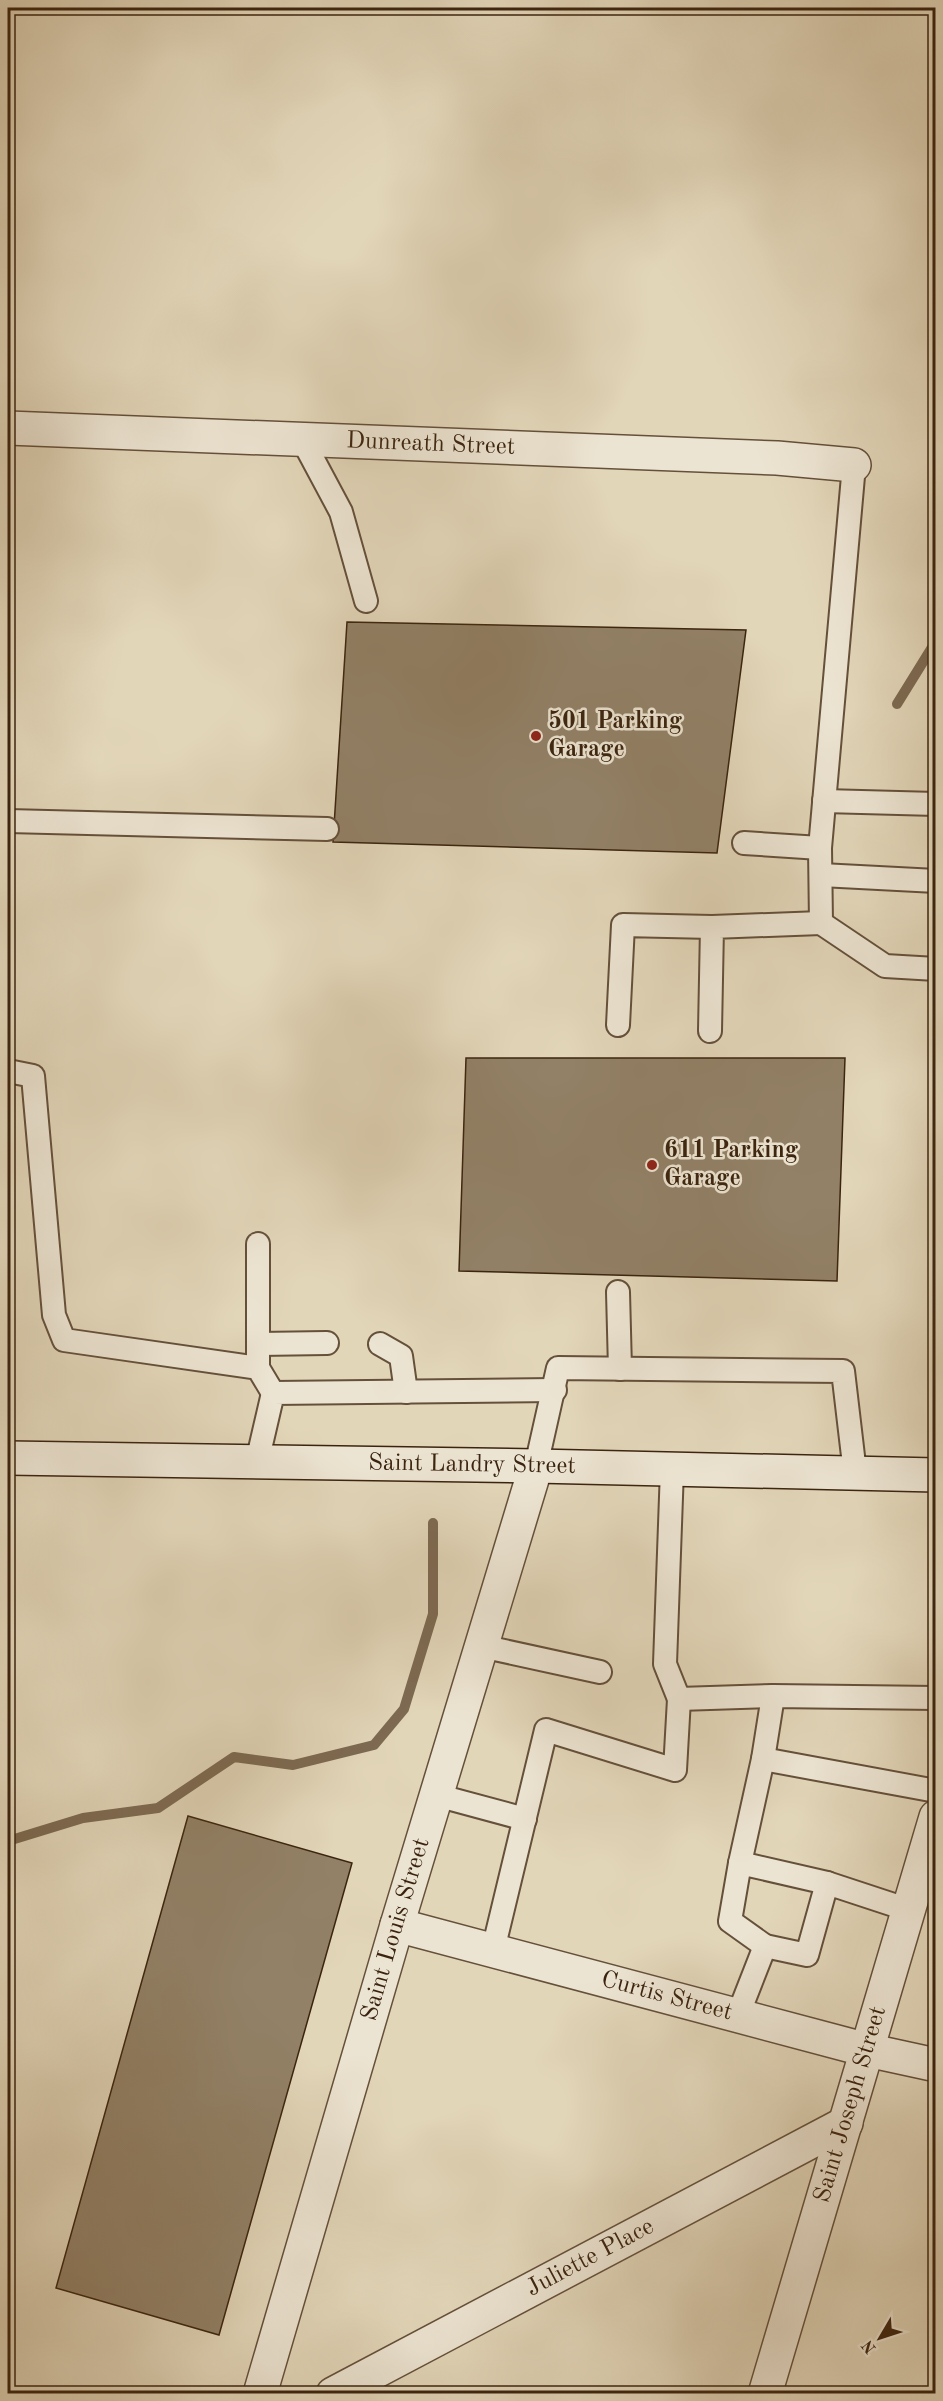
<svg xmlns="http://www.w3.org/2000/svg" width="943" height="2401" viewBox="0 0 943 2401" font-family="'Old Standard TT',serif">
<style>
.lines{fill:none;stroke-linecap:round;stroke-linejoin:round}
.stream{stroke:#7d6a52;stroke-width:10}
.building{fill:#928167;stroke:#3b240f;stroke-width:1.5}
.lane-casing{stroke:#65503a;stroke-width:26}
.street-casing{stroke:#65503a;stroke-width:36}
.secondary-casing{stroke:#3b240f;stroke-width:36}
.lane{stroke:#ece4d2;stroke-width:22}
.street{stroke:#ece4d2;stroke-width:33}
.secondary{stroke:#ece4d2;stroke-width:33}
.poi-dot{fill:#8f2418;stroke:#ece4d2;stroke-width:2}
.labels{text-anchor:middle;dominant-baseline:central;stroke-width:5;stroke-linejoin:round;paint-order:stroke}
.street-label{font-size:24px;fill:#3b240f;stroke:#ece4d2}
.poi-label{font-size:24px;font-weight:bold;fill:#3b240f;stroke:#ece4d2;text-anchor:start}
</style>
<rect width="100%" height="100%" fill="#e2d6b9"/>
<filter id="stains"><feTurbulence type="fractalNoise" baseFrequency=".00333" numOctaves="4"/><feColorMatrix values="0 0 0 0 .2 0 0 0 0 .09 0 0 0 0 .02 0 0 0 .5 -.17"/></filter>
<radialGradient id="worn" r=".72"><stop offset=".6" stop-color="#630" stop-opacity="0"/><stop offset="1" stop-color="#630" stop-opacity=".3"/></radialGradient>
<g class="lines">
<g class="stream">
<path d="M897 704 936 641"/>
<path d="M8 1841 83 1818 158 1808 234 1757 293 1765 374 1745 404 1709 433 1614V1523"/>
</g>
</g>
<g class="building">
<path d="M347 622 746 630 717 853 333 842Z"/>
<path d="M466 1058H845L837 1281 459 1271Z"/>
<path d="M188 1816 352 1863 219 2335 56 2288Z"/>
</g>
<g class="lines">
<defs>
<g id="lane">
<path d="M302 439 341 512 366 601"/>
<path d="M824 801 936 804"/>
<path d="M8 821 327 829"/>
<path d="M744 843 820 848 854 465"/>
<path d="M820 848 821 923 885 966 936 969"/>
<path d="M821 875 936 881"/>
<path d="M618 1025 623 925 712 927"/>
<path d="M710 1031 712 927 821 923"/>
<path d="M8 1071 33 1076 54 1315 64 1340 258 1368 273 1393"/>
<path d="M258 1244V1368"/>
<path d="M618 1292 620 1369"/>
<path d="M259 1344 327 1343"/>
<path d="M380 1344 401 1356 406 1392"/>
<path d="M257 1462 273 1393 555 1390"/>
<path d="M536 1466 558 1368 843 1371 855 1473"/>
<path d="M672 1469 665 1664 679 1699 773 1696 936 1698"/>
<path d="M481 1646 600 1672"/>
<path d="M763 1759 936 1791"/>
<path d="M436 1795 525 1819"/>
<path d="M740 1863 763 1759 773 1696"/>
<path d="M765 1946 730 1921 740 1863 827 1883"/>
<path d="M493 1950 546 1730 675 1770 679 1699"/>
<path d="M738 2015 765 1946 807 1955 827 1883 909 1910"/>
</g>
<g id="street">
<path id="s1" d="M8 428 777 458 854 465"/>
<path id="s2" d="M397 1925 867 2050 936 2065"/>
<path id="s3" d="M260 2394 397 1925 536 1466"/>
<path id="s4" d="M333 2394 846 2123"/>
<path id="s5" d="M765 2394 936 1817"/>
</g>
<g id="secondary">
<path id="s6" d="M8 1458 536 1466 936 1475"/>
</g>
</defs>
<use href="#lane" class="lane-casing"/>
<use href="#street" class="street-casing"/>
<use href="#secondary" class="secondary-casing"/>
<use href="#lane" class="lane"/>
<use href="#street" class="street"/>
<use href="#secondary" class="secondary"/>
</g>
<g class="poi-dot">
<circle cx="536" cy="736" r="6"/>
<circle cx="652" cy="1165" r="6"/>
</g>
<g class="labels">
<g class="street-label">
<text stroke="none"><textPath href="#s1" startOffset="423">Dunreath Street</textPath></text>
<text stroke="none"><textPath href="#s6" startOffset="464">Saint Landry Street</textPath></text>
<text stroke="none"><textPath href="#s3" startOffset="484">Saint Louis Street</textPath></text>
<text stroke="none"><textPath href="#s2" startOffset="279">Curtis Street</textPath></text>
<text stroke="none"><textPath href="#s5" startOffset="302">Saint Joseph Street</textPath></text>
<text stroke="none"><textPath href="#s4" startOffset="291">Juliette Place</textPath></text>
</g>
<g class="poi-label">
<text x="548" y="722">501 Parking<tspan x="548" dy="28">Garage</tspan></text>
<text x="664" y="1151">611 Parking<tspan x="664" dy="28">Garage</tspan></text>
</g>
</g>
<rect width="943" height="2401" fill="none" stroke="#e2d6b9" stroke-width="30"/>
<rect x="9" y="9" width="925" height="2383" fill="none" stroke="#3b240f" stroke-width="3"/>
<rect x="15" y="15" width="913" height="2371" fill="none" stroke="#3b240f" stroke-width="1.5"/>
<g transform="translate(880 2338) rotate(231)" stroke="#ece4d2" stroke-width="4.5" paint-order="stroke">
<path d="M0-4.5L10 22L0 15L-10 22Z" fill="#3b240f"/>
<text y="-9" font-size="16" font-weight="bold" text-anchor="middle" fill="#3b240f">N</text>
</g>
<rect width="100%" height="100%" filter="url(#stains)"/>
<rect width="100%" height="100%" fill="url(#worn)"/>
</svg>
